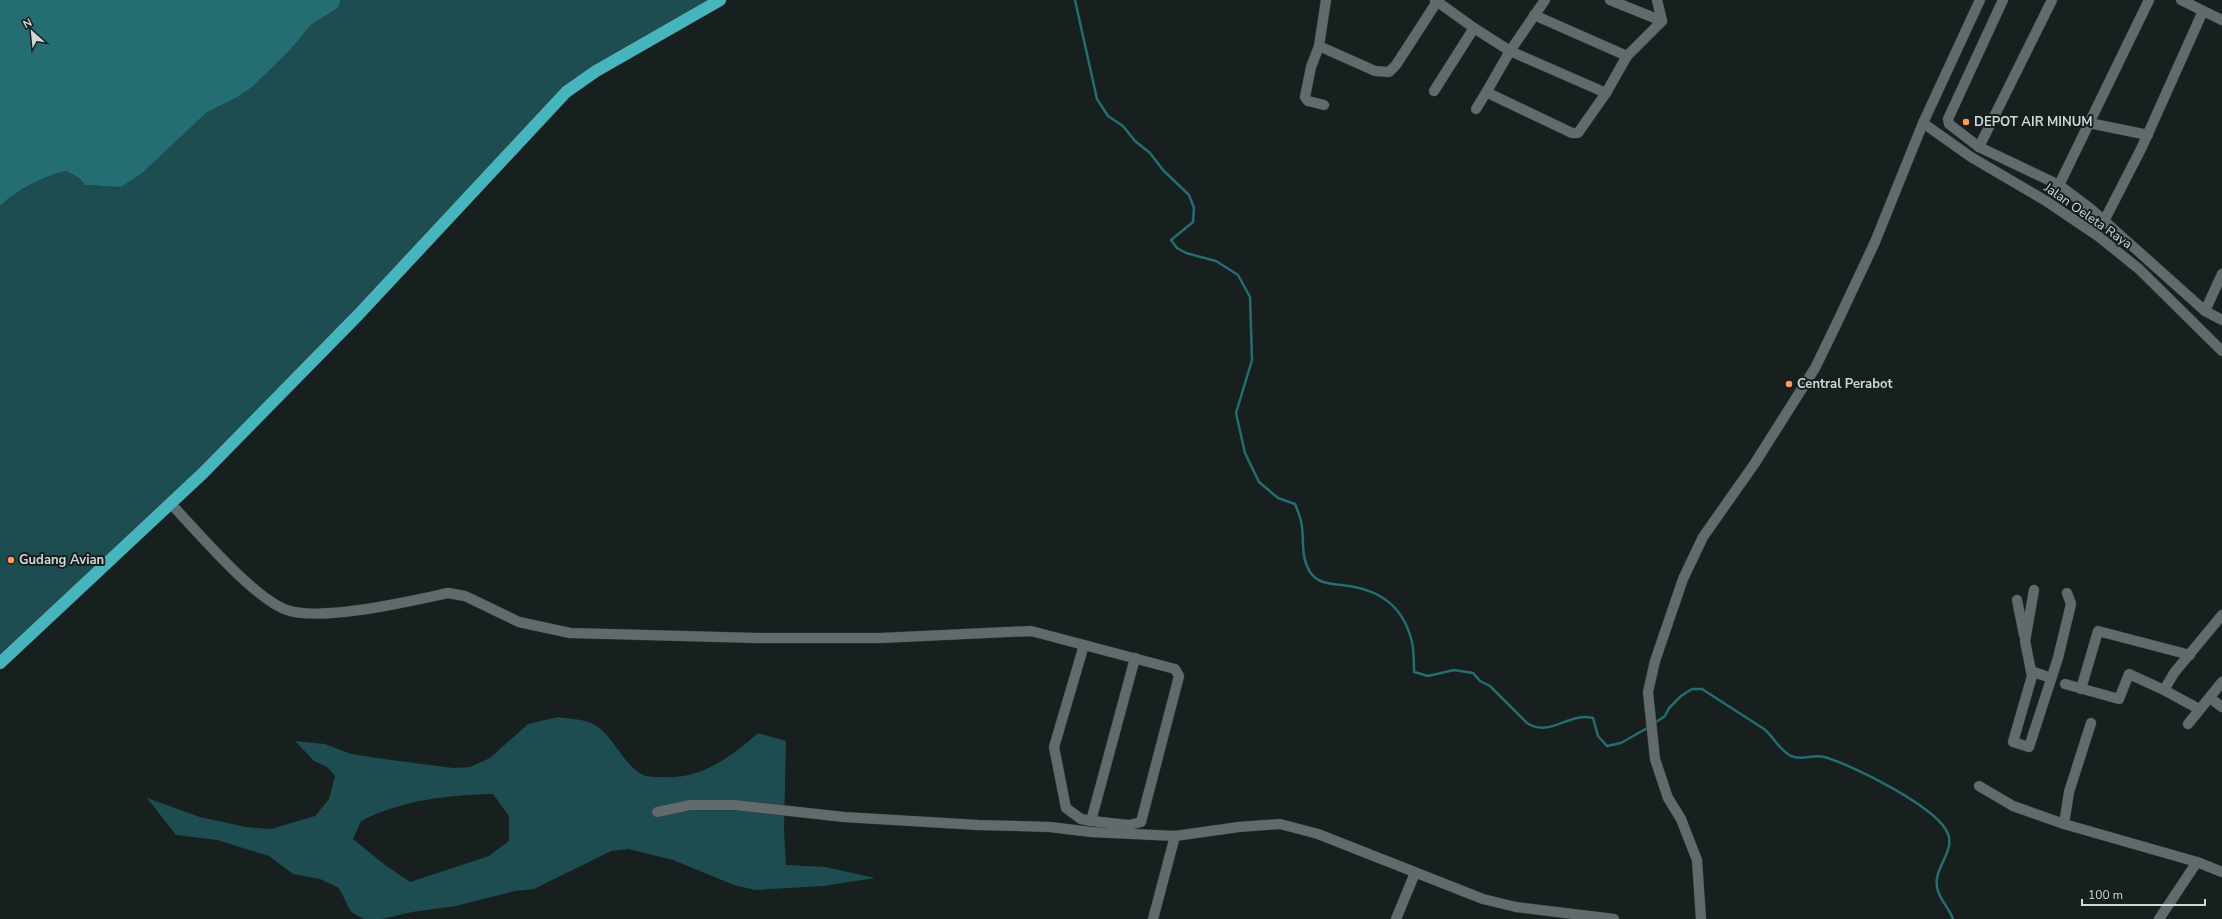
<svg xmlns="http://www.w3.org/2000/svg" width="2222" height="919" viewBox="0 0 2222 919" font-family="'Nunito Sans',sans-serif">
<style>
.green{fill:#1d4d51;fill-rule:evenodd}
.water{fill:#246d73}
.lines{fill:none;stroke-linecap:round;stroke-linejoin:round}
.stream{stroke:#246d73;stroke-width:2.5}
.minor-casing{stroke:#343a3a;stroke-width:11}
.highway-casing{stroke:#343a3a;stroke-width:13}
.minor{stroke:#616b6b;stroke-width:10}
.highway{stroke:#46b5be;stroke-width:12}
.poi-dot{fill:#fe9b58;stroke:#171f1f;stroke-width:1.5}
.labels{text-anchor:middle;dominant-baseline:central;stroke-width:4;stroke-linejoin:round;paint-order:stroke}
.poi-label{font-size:13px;font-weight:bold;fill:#d1d6d6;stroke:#171f1f;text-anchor:start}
.street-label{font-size:13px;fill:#d1d6d6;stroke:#171f1f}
</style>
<rect width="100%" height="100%" fill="#171f1f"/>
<g class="green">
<path d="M341 0H713L574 79 424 239 204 466 0 659V206C18 189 42 177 66 171L79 178 85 185 121 187 142 172 206 113 236 98 291 49 312 24 338 8Z"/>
<path d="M558 717C569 719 582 719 591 723 614 733 623 768 646 776 650 777 657 777 661 777 700 780 730 758 758 733L786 741 784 829 786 865 825 867 875 878 823 886 755 890 734 885 673 860 628 849 611 851 534 889 515 891 456 906 412 912 382 919H364L351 912 339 888 320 879 293 874 269 856 217 840 176 835 147 798 200 817 246 827 271 829 315 816 329 799 335 776 327 767 314 761 295 741 325 744 351 754 391 760 453 768 470 767 490 758 528 724ZM493 794 509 816V841L489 856 410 882 385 865 353 839 361 821C403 800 447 795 493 794Z"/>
</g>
<path class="water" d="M0 0H341L338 8 312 24 291 49 252 87 236 98 206 113 142 173 121 187 85 185 79 178 66 171C42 177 18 189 0 206Z"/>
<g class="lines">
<g class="stream">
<path d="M1075 0 1097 99 1108 116 1123 126 1135 141 1150 153 1163 170 1189 195 1194 208 1193 222 1171 240 1177 248 1186 253 1216 261 1238 275 1250 297 1252 360 1236 413 1245 453 1259 482 1278 498 1295 504C1298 512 1302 520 1302 528 1304 543 1301 558 1310 572 1317 583 1330 584 1342 585 1379 589 1403 605 1412 642 1414 651 1414 663 1414 672L1428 676 1454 670 1473 673 1480 681 1490 686 1527 723C1550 738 1568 712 1593 718L1598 736 1607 746 1621 743 1649 727"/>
<path d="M1653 724 1665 716 1669 708 1681 696 1692 689H1702L1764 729C1774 737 1779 750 1791 756 1802 761 1813 754 1824 757 1851 764 1939 808 1948 834 1954 849 1939 864 1937 878 1934 895 1948 905 1953 919"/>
</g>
<defs>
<g id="minor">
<path d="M1435 0 1474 28 1510 51 1606 93 1578 133H1572L1488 93 1487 91 1510 51 1545 0"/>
<path d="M1610 0 1662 21"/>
<path d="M2003 0 1948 119 1949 124 1979 147 2059 185 2091 209 2205 311 2222 320"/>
<path d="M2181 0 2222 20"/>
<path d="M1534 15 1627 56 1606 93"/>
<path d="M1319 46 1375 71 1389 72 1396 65 1438 0"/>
<path d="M1627 56 1662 21 1657 0"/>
<path d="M1434 91 1474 28"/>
<path d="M1324 105 1308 101 1305 97 1311 67 1319 46 1326 0"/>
<path d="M1476 109 1487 91"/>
<path d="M1923 123 1971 157 2046 201 2098 236 2139 269 2222 351"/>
<path d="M2089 123 2148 135"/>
<path d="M1979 147 2052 0"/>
<path d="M2059 185 2149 0"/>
<path d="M2104 221 2142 147 2203 11"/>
<path d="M2205 311 2222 274"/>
<path d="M171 504C197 531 254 599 287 610 322 622 410 601 448 593L465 596 519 622 570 633 757 638H881L1031 631 1175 669 1179 676 1178 680 1141 822 1129 825 1091 821"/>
<path d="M2034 590 2025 641 2032 676 2013 742 2029 747 2058 658 2071 604 2067 593"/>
<path d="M2017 600 2024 635"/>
<path d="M1084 645 1054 747 1066 808 1081 819 1091 821 1135 658"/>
<path d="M2031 671 2051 678"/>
<path d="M2065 684 2119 699 2129 674 2164 690"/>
<path d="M2081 689 2098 631 2190 655"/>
<path d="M2210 698 2222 707"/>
<path d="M2199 709 2164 690 2174 673 2222 615"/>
<path d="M2188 724 2222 682"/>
<path d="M1979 786 2013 806 2064 824 2197 862 2222 872"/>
<path d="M657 812 690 805H734L844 817 978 825 1050 827 1091 832 1175 836 1239 827 1280 824 1318 834 1483 899 1516 907 1614 919"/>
<path d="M2064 824 2069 792 2091 723"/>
<path d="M1153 919 1175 836"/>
<path d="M1396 919 1415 873"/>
<path d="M1701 919 1697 860 1681 819 1668 798 1655 759 1648 692 1655 661 1683 579 1703 537 1755 463 1815 368 1835 327 1875 242 1923 123 1980 0"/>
<path d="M2159 919 2197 862"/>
</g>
<path id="highway" d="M0 663 203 473 358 315 566 92 596 71 720 0"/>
</defs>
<use href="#minor" class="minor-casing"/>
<use href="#highway" class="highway-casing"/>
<use href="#minor" class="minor"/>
<use href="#highway" class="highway"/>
</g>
<g class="poi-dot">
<circle cx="1966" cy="122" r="4"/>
<circle cx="1789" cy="384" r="4"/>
<circle cx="11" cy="560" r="4"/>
</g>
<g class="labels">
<g class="poi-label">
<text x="1974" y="122">DEPOT AIR MINUM</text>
<text x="1797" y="384">Central Perabot</text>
<text x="19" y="560">Gudang Avian</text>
</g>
<g class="street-label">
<text transform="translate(2088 216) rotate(35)">Jalan Oeleta Raya</text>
</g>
</g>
<g transform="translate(32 32) rotate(333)" stroke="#171f1f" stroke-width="3" paint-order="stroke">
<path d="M0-3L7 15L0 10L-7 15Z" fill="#d1d6d6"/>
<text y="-6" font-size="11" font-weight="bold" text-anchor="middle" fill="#d1d6d6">N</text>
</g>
<path d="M2082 899v6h123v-6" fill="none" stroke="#d1d6d6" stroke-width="2"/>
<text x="2088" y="899" font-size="12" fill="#d1d6d6" stroke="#171f1f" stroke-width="3" paint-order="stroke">100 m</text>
</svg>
